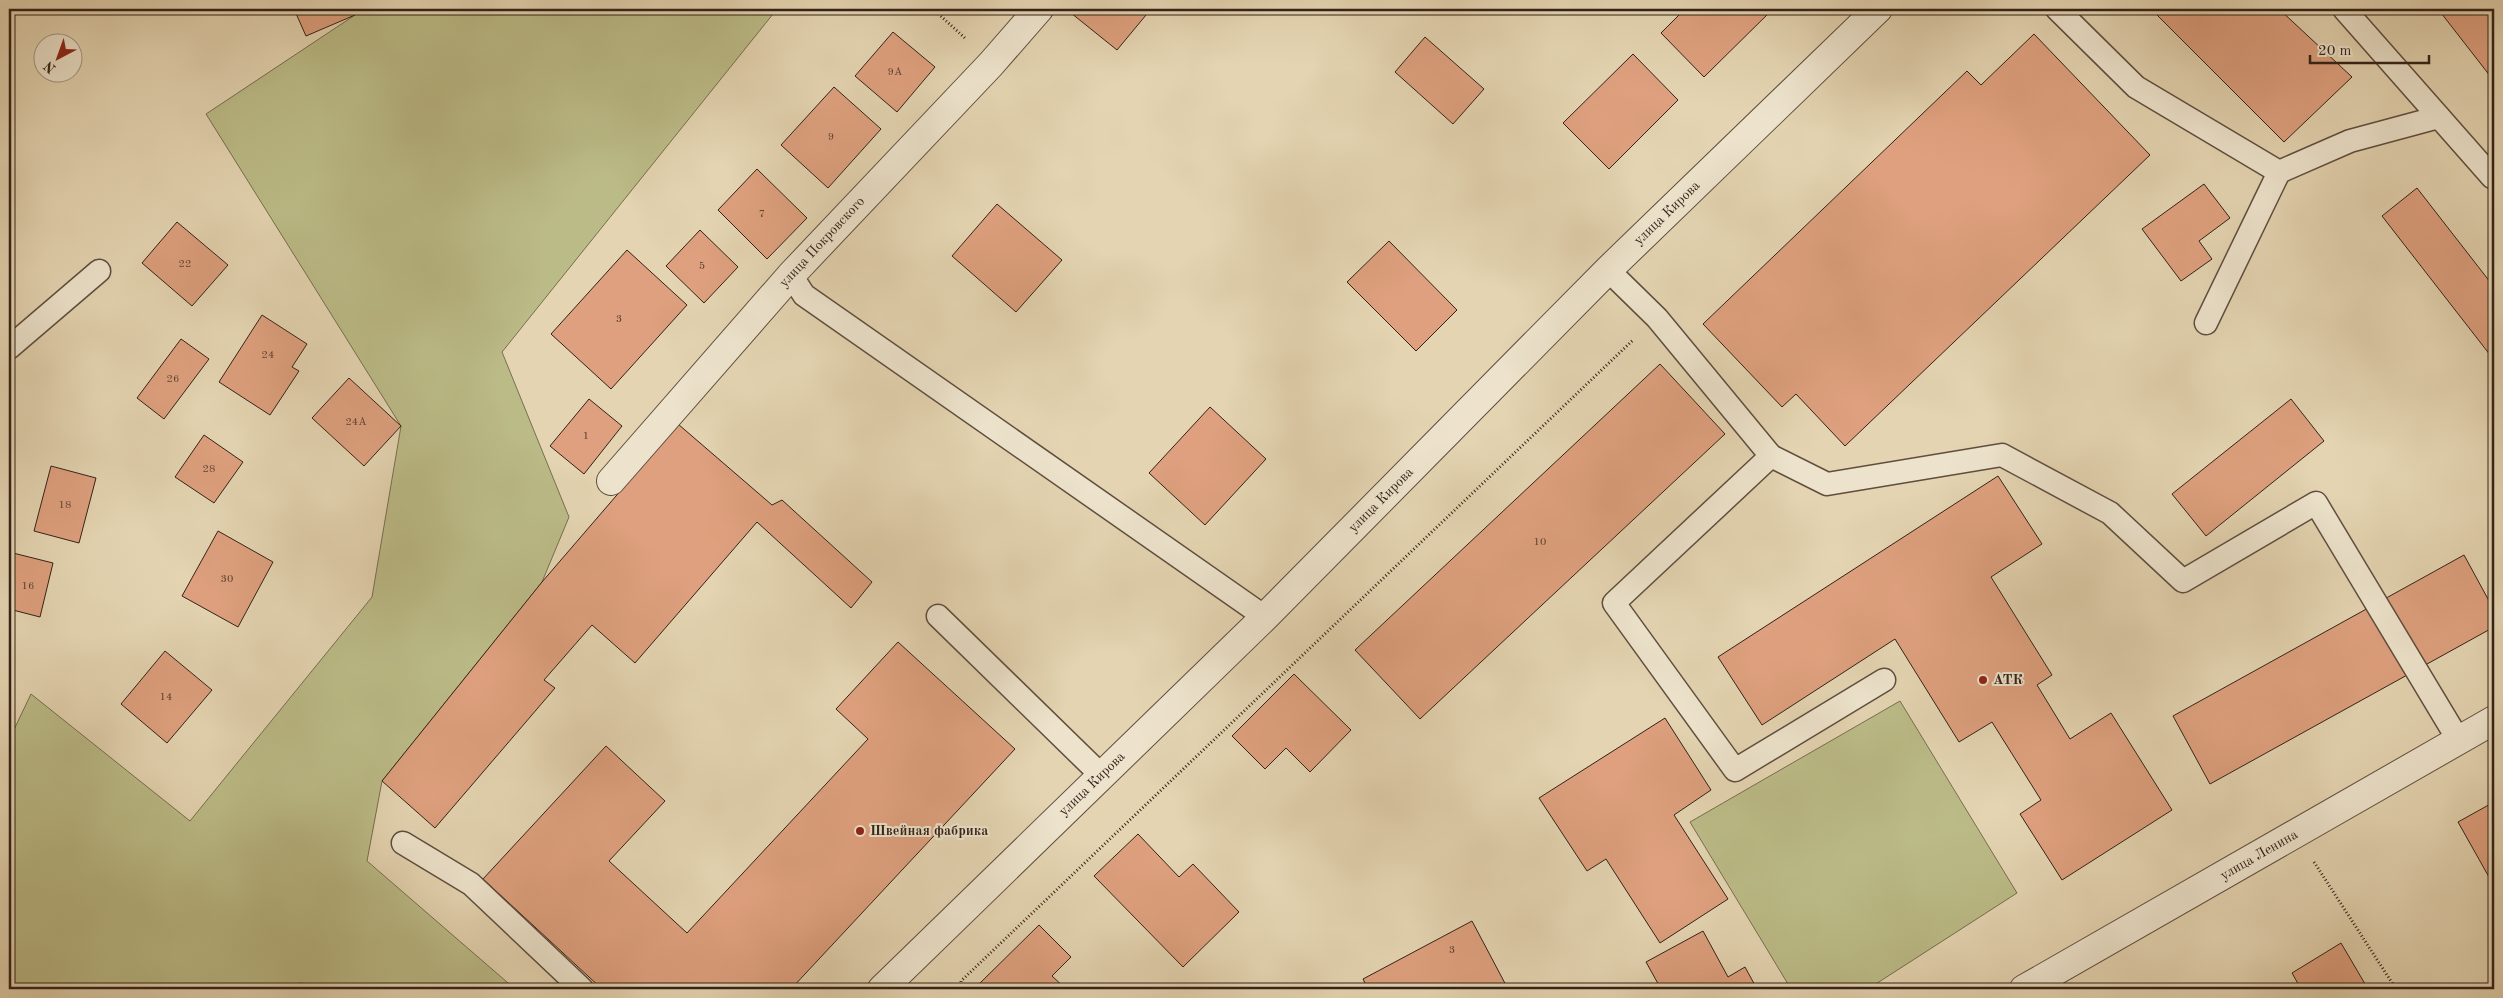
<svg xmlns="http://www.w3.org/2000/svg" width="2503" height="998" viewBox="0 0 2503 998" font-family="'Old Standard TT',serif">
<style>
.green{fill:#bbbb87;stroke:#776e50}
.building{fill:#dea07e;stroke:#332219}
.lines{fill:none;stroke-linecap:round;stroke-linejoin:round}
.lane-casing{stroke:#5f4e3f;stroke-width:25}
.street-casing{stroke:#5f4e3f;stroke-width:30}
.path{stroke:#332219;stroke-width:3;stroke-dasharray:1 2.5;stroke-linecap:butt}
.lane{stroke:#ede3cc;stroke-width:22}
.street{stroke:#ede3cc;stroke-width:28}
.poi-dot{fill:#8f2418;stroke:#ede3cc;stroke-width:2}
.labels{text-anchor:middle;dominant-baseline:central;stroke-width:4;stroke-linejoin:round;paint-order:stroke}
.number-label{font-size:11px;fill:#5e4232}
.street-label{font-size:14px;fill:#332219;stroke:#ede3cc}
.poi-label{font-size:14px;font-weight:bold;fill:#332219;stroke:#ede3cc;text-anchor:start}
</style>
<rect width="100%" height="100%" fill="#e4d4b1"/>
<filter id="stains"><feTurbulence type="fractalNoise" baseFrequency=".004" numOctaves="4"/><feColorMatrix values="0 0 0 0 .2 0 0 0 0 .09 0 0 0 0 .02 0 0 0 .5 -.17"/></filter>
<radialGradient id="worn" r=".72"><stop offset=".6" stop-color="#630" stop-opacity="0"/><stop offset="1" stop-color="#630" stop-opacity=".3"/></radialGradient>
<g class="green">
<path d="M352 9H777L502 352 569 517 542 582 382 781 367 861 515 989H374L299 983 306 989H9V740L31 694 190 821 372 597 401 426 206 114 355 15Z"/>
<path d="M1900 701 2017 893 1868 989H1791L1690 822Z"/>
</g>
<g class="building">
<path d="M294 9H352L355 15 306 36Z"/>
<path d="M1074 9H1151L1117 50 1071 13Z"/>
<path d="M1685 9H1773L1704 77 1661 33Z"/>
<path d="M2151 9H2279L2352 77 2284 142Z"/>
<path d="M2438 9H2494V81Z"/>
<path d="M893 32 935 67 897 112 855 76Z"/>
<path d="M2034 34 2150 155 1845 446 1796 394 1782 407 1703 324 1967 71 1981 85Z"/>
<path d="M1425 37 1484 89 1453 124 1395 72Z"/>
<path d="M1633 54 1678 100 1609 169 1563 123Z"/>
<path d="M834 87 881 129 828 188 781 145Z"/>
<path d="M757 169 807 218 767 259 718 210Z"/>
<path d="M2204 184 2230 218 2199 241 2212 259 2181 281 2142 229Z"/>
<path d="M2417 188 2494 287V360L2382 216Z"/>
<path d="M997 204 1062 260 1016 312 952 256Z"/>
<path d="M177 222 228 265 192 306 142 263Z"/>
<path d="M700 230 738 267 704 303 666 266Z"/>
<path d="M1389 241 1457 310 1416 351 1347 282Z"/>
<path d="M627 250 687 305 611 389 551 334Z"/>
<path d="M262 315 307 344 292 367 299 371 270 415 219 382Z"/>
<path d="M181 339 209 359 164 419 137 398Z"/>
<path d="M1660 364 1725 434 1420 719 1355 650Z"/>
<path d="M349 378 401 426 364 466 312 418Z"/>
<path d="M589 399 622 426 584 474 550 446Z"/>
<path d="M2291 399 2324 441 2206 536 2172 494Z"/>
<path d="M1210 407 1266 459 1205 525 1149 473Z"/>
<path d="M678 424 772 505 782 500 872 582 851 608 757 522 635 663 592 625 544 680 555 688 435 828 382 781 542 582Z"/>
<path d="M204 435 243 462 214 503 175 477Z"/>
<path d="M51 466 96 478 79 543 34 531Z"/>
<path d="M1998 476 2042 544 1991 577 2052 675 2037 685 2070 739 2111 713 2172 810 2062 880 2020 814 2041 800 1992 722 1959 742 1895 639 1762 725 1718 657Z"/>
<path d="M218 531 273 562 238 627 182 596Z"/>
<path d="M9 552 53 563 40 617 9 609Z"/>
<path d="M2464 555 2494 610V627L2210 784 2173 716Z"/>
<path d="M898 642 1015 749 791 989H602L483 879 606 746 665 801 609 861 687 933 868 739 836 709Z"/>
<path d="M165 651 212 690 167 743 121 704Z"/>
<path d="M1294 674 1351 730 1310 772 1286 748 1265 769 1232 736Z"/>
<path d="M1665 718 1711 790 1674 815 1728 899 1660 943 1606 859 1587 871 1539 798Z"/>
<path d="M2494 802V886L2458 822Z"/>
<path d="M1138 834 1179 877 1193 864 1239 912 1183 967 1094 876Z"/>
<path d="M1472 921 1508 989H1368L1363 979Z"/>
<path d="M1039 925 1071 957 1052 976 1066 989H980L977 986Z"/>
<path d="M1703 931 1728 977 1745 967 1757 989H1661L1646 962Z"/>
<path d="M2341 943 2368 989H2301L2292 973Z"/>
</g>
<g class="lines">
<defs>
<g id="lane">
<path d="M2057 9 2136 87 2279 172 2350 141 2439 117"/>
<path d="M2344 9 2492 177 2494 175"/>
<path d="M1608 270 1657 318 1771 456 1827 484 2002 455 2110 513 2183 581 2316 503 2459 741"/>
<path d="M791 275 804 295 1265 617"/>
<path d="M2206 323 2279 172"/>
<path d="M9 348 99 271"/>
<path d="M1771 456 1614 603 1735 770 1884 680"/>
<path d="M938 616 1101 775"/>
<path d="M403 843 471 884 582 989"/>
</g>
<g id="street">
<path d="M611 481 791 275 991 64 1039 9"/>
<path d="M882 989 1265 617 1608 270 1878 9"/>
<path d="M2024 989 2494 720"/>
</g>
</defs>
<use href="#lane" class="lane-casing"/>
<use href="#street" class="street-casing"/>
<g class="path">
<path d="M933 9 966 39"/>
<path d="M2314 862 2396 989"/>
<path d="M960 989 961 981 1633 340"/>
</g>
<use href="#lane" class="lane"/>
<use href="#street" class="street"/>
</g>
<g class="poi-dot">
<circle cx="1983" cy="680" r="5"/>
<circle cx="860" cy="831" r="5"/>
</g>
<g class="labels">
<g class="number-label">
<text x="895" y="72">9А</text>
<text x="831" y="137">9</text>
<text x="762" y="214">7</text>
<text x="185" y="264">22</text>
<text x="702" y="266">5</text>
<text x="619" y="319">3</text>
<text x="268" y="355">24</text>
<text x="173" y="379">26</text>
<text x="356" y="422">24А</text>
<text x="586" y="436">1</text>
<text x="209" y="469">28</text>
<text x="65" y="505">18</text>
<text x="1540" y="542">10</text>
<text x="227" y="579">30</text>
<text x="28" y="586">16</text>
<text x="166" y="697">14</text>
<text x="1452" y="950">3</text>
</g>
<g class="street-label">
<text transform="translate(1667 213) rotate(-44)">улица Кирова</text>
<text transform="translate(822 242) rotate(-47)">улица Покровского</text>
<text transform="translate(1381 500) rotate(-45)">улица Кирова</text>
<text transform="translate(1092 784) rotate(-44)">улица Кирова</text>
<text transform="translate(2259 855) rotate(-30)">улица Ленина</text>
</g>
<g class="poi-label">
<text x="1993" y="680">АТК</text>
<text x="870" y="831">Швейная фабрика</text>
</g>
</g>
<rect width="2503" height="998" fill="none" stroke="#e4d4b1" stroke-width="30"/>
<rect x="10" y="10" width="2483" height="978" fill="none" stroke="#332219" stroke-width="2.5"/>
<rect x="15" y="15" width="2473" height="968" fill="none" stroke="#332219"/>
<g transform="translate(58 58) rotate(221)"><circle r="24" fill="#ede3cc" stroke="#a39684"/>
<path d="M0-4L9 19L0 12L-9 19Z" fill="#8f2418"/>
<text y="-8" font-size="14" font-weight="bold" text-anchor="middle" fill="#332219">N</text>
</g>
<path d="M2310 55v8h119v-8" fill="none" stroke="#332219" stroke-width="2.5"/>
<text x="2318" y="55" font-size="15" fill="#332219" stroke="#ede3cc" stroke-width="4" paint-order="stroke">20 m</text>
<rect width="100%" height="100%" filter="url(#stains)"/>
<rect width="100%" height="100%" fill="url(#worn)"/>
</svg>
